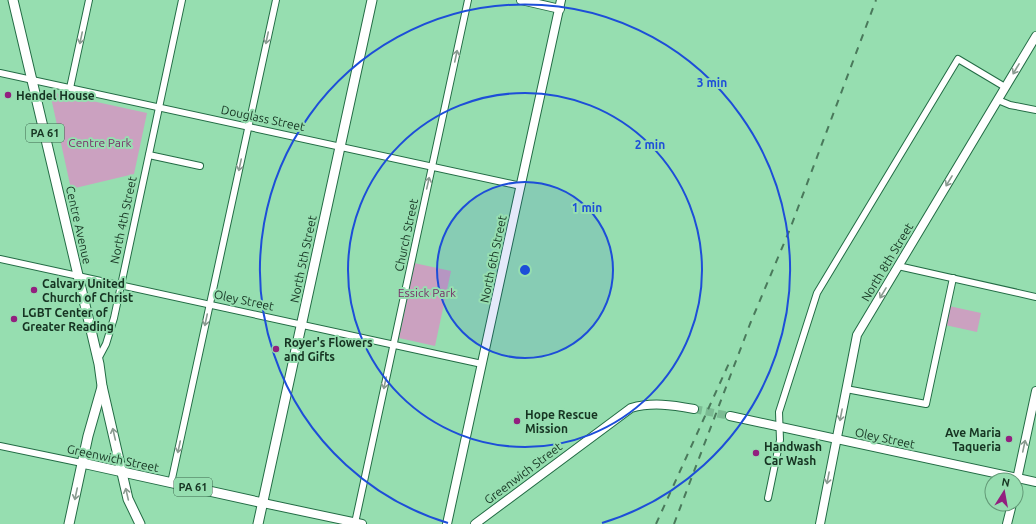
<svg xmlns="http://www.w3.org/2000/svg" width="1036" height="524" viewBox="0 0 1036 524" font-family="Ubuntu,sans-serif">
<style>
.green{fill:#cba1c0}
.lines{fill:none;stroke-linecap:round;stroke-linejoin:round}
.secondary-tunnel{stroke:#7cbc94;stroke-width:8;stroke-dasharray:8 4;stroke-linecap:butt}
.street-casing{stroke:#236c45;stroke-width:8}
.secondary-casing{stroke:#236c45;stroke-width:10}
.primary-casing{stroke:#236c45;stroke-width:11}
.street{stroke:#fff;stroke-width:6}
.secondary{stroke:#fff;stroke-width:8}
.primary{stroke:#fff;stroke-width:9}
.rail{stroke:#4a795b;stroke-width:2;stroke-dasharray:7 7;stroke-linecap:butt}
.oneway{stroke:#8a9a90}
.ring{fill:none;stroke:#1d4ed8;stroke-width:2}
.poi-dot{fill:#92207f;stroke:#96deb0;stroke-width:1.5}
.labels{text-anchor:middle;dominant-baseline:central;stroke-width:4;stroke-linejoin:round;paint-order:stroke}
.shield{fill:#96deb0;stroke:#3c674d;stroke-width:1}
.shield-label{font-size:11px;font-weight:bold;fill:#163422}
.poi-label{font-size:12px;font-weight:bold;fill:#163422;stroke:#96deb0;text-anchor:start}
.street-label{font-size:12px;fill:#163422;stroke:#96deb0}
.park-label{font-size:12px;fill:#773269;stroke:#96deb0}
.centre{fill:#1d4ed8;stroke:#96deb0;stroke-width:2}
.ring-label{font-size:12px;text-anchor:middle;font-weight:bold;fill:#1d4ed8;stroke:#96deb0;stroke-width:4;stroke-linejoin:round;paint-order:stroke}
</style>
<rect width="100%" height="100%" fill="#96deb0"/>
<g class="green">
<path d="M51 92 147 113 134 174 71 189 50 93Z"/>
<path d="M414 263 451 271 435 346 399 338Z"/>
<path d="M949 306 981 313 977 332 945 325Z"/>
</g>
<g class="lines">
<path class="secondary-tunnel" d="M694 409 730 416"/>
<defs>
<g id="street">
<path d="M0 73 521 186"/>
<path d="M70 88 89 0"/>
<path d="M998 100 1010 105 1036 110"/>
<path d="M149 155 200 166"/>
<path d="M0 259 482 364"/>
<path d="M898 266 1036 297"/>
<path d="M98 359 106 344 114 318 182 0"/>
<path d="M846 389 926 404 953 278"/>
<path d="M0 446 82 463"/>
<path d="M171 483 276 0"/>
<path d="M768 498 780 440 779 412 817 293 958 59 1005 87"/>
<path d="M355 523 468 0"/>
</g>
<g id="secondary">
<path d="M521 0 560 9"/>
<path d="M730 416 1036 482"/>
<path d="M1016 484 1036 391"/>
<path d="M263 503 362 524"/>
<path d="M447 524 561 0"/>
<path d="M475 524 631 408C652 402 672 405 694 409"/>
<path d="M820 524 857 335 1036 36"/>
<path d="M1007 524 1012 504"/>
</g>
<g id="primary">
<path d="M13 0 99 364 102 386 128 499 140 524"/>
<path d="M82 463 263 503"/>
<path d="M69 524 88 436 102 387"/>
<path d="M258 524 372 0"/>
</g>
</defs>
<use href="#street" class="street-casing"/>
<use href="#secondary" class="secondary-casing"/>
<use href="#primary" class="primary-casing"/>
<use href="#street" class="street"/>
<use href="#secondary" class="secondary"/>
<use href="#primary" class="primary"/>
<g class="rail">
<path d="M656 524 730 361"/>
<path d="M674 524 750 324 790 229 876 0"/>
</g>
</g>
<defs><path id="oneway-shaft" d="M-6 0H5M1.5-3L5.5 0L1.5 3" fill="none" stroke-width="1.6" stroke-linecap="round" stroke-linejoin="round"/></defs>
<g class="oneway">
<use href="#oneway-shaft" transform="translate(81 38) rotate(102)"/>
<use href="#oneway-shaft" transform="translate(267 38) rotate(102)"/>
<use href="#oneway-shaft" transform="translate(456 56) rotate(-78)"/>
<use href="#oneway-shaft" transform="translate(1016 69) rotate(121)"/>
<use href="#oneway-shaft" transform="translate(240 165) rotate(102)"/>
<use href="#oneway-shaft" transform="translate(949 181) rotate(121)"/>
<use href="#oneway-shaft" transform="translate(428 183) rotate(-77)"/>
<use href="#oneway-shaft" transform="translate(883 293) rotate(121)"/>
<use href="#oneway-shaft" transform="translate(206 320) rotate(102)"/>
<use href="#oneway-shaft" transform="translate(385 383) rotate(102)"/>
<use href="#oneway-shaft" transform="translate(841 415) rotate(101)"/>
<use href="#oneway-shaft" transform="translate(114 434) rotate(-103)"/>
<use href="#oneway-shaft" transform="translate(1024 446) rotate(-78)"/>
<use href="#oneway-shaft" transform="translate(179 447) rotate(102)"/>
<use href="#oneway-shaft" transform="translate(828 478) rotate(101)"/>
<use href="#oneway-shaft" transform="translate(76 494) rotate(102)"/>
<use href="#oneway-shaft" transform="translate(127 494) rotate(-103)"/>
</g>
<circle cx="525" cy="270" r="88" fill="#1d4ed8" fill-opacity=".12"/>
<g class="ring">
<circle cx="525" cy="270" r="88"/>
<circle cx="525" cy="270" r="177"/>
<path d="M448 523A265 265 0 1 1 602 523"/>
</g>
<g class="poi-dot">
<circle cx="8" cy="95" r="4"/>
<circle cx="34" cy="290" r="4"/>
<circle cx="14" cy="319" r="4"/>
<circle cx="276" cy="349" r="4"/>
<circle cx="517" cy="421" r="4"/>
<circle cx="1009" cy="439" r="4"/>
<circle cx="756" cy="453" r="4"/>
</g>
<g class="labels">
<g class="shield">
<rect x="26" y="124" width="38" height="18" rx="3"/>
<rect x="174" y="478" width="38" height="18" rx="3"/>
</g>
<g class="shield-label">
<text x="45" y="133">PA 61</text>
<text x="193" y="487">PA 61</text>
</g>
<g class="poi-label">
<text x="16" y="95">Hendel House</text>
<text x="42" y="283">Calvary United<tspan x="42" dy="14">Church of Christ</tspan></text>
<text x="22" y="312">LGBT Center of<tspan x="22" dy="14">Greater Reading</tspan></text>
<text x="284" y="342">Royer's Flowers<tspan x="284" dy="14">and Gifts</tspan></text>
<text x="525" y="414">Hope Rescue<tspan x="525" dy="14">Mission</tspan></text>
<text x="1001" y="432" text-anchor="end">Ave Maria<tspan x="1001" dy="14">Taqueria</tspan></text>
<text x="764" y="446">Handwash<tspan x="764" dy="14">Car Wash</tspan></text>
</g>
<g class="street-label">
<text transform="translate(263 118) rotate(12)">Douglass Street</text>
<text transform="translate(123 220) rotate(-78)">North 4th Street</text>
<text transform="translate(79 225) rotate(77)">Centre Avenue</text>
<text transform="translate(406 235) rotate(-78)">Church Street</text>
<text transform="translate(303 259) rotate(-78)">North 5th Street</text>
<text transform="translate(493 259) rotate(-78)">North 6th Street</text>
<text transform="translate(887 262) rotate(-59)">North 8th Street</text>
<text transform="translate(244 300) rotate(12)">Oley Street</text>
<text transform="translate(885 438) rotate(12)">Oley Street</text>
<text transform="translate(113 458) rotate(12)">Greenwich Street</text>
<text transform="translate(523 473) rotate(-37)">Greenwich Street</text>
</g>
<g class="park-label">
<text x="100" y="142">Centre Park</text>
<text x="427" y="292">Essick Park</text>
</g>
</g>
<circle cx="525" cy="270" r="6" class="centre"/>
<g class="ring-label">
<text x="712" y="87">3 min</text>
<text x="650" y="149">2 min</text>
<text x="587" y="212">1 min</text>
</g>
<g transform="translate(1004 492) rotate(11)"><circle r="19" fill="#96deb0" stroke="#639a77"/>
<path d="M0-3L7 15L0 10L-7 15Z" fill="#92207f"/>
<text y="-6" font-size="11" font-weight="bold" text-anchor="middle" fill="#163422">N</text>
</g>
</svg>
